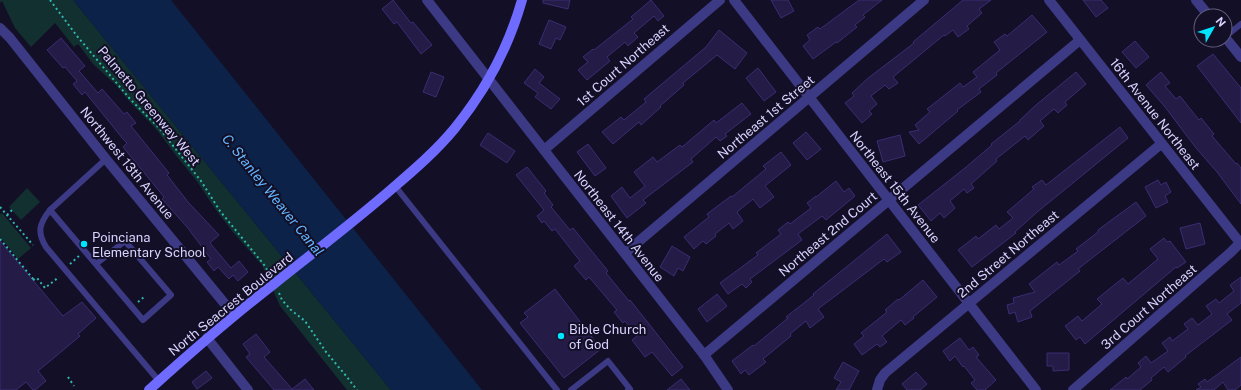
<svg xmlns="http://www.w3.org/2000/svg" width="1241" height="390" viewBox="0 0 1241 390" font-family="'Public Sans',sans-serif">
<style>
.green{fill:#12302f}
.water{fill:#0c2248}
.building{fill:#241b47;stroke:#3b2d73}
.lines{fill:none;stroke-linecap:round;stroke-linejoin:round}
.path{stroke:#2fb8b0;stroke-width:2;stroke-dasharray:2 3;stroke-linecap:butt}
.lane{stroke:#3d3a85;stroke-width:6}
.street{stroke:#3d3a85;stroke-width:10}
.secondary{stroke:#6f6bff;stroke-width:10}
.poi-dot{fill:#00e5ff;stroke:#130f26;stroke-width:1.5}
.labels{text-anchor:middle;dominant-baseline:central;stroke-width:4;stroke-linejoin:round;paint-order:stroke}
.street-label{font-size:13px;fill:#d9d4ff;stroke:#130f26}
.poi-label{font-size:13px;fill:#d9d4ff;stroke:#130f26;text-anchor:start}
.water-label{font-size:14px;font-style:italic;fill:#62b6ff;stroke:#130f26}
</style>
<rect width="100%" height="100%" fill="#130f26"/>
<g class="green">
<path d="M0 0H73L391 390H347L280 306 262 265 232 231 216 210 196 180 178 158 156 129 130 102 117 86 93 64 78 44 74 47 55 23 31 47 15 28 2 1 0 3Z"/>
<path d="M27 188 40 202 21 220 9 207Z"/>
<path d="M2 213 31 248 18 259 0 237V214Z"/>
</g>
<path class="water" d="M73 0H171L482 390H391Z"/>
<g class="building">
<path d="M393 0 411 23 413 22 432 45 421 54 397 22 394 24 382 9Z"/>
<path d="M543 0H570L568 9 543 3Z"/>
<path d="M651 0 664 16 658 21 654 16 634 33 638 37 628 46 625 42 607 57 610 61 587 80 578 70 588 62 583 57 593 49 594 50 633 19 631 17Z"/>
<path d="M771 0H788L794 11 781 18Z"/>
<path d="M859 0H882L863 15 865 17 855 25 857 27 837 43 836 42 813 59 803 46 810 40 807 35 818 27 820 29Z"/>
<path d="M963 0H991L979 9 982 13 967 26 969 29 958 37 953 30 945 36 944 35 893 77 898 83 889 89 885 85 871 96 877 104 869 111 872 114 862 123 845 103 854 96 852 93 867 79 914 43 913 42Z"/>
<path d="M1083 0H1101L1108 8 1096 17Z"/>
<path d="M1032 15 1047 32 996 73 997 75 979 89 981 92 957 110 958 111 919 144 909 132 919 130 915 125 930 112 927 109 960 83 963 87 977 77 973 72 1000 50 994 42 1005 34 1007 36Z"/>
<path d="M549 20 566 27 560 40 556 38 551 49 539 44Z"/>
<path d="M719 30 747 53 735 69 717 55 683 83 684 85 660 106 661 107 641 125 639 122 613 144 602 132 621 117 624 120 646 102 644 99 706 47Z"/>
<path d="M61 38 85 66 79 71 98 93 102 89 124 114 127 112 136 123 131 126 169 173 167 175 188 202 219 235 210 243 231 268 239 261 248 272 238 281 233 275 229 279 218 267 214 271 207 262 211 259 187 227 162 199 164 197 123 147 127 143 123 139 85 92 82 95 73 84 77 81 65 67 63 68 47 50Z"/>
<path d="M1135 41 1149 57 1136 68 1122 52Z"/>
<path d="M1213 54 1241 88V123L1197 66Z"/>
<path d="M758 68 776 92 764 101 746 78Z"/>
<path d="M535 69 544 77 539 83 560 99 551 109 535 97 538 93 524 83Z"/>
<path d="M431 72 444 77 436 97 423 92Z"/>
<path d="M1076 72 1086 84 1065 102 1067 105 1058 113 1054 109 1040 121 1044 126 1028 140 1025 136 996 159 997 161 971 184 974 188 967 193 964 189 950 201 955 208 944 218 940 213 931 221 918 205 965 168 992 145 991 144 1020 121V120L1036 105Z"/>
<path d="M1161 72 1170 83 1165 86 1176 99 1180 96 1199 120 1201 118 1214 134 1212 136 1236 164 1237 163 1241 168V204L1217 172 1196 148 1165 107 1146 85Z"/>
<path d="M742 103 751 114 725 134 727 136 720 141 716 137 691 159 693 162 643 200 646 203 627 218 611 196 622 187 630 198 645 186 634 172 653 157 657 162 680 145 682 147 714 120 716 123Z"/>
<path d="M1120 127 1128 138 1036 213 1015 232 1016 233 972 267 958 250 976 236 978 239 996 225 999 229 1013 218 1007 212 1034 189 1032 187 1042 180 1046 185Z"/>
<path d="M806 132 821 149 807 160 793 143Z"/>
<path d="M488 133 515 151 507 163 480 145Z"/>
<path d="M900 135 905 156 883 162 877 141Z"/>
<path d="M588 144 606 168 595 176 577 152Z"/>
<path d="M781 152 791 165 765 186 774 197 760 208 753 199 737 212 743 221 733 229 729 223 715 234 716 236 706 244 703 241 694 249 684 237 709 217 707 214 731 196 732 197 766 169 763 166Z"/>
<path d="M527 167 546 191 544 193 553 205 551 207 570 230 573 228 608 271 606 273 629 301 630 300 683 367 672 376 652 352 645 357 632 340 637 336 625 321 623 323 614 312 617 310 589 277 586 280 574 266 580 261 555 229 552 231 544 221 542 223 537 216 544 210 516 175Z"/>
<path d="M1158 180 1161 185 1166 182 1171 192 1165 196 1168 202 1156 208 1145 187Z"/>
<path d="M836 181 844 192 849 188 855 196 826 220 822 216 798 234 802 240 750 279 752 282 746 288 742 284 728 294 720 283 758 255 756 253 781 234 778 230 788 222 790 224 811 208 807 203 816 196V197Z"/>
<path d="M1136 202 1146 216 1078 269 1080 271 1030 311 1032 317 1018 322 1015 312 1009 314 1007 305 1014 303 1013 298 1035 292 1029 284 1057 262 1059 265 1078 251 1076 249 1098 232V230Z"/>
<path d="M1200 223 1205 244 1186 249 1180 228Z"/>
<path d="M887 234 901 252 887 262 884 259 818 309 824 317 810 328 806 321 790 334 791 336 763 359 766 362 749 375 745 370 741 374 732 361 753 345 754 346 788 318 786 317 814 295 813 294Z"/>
<path d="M1164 238 1167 242 1170 241 1186 262 1177 268 1176 267 1085 344 1080 337 1076 340 1065 326 1078 316 1082 321 1102 304 1097 299 1108 290 1123 278 1128 284 1158 259 1150 249Z"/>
<path d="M0 241 63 316 82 302 96 318 78 334 80 336 38 371 46 381 35 390H33L26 382 16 390H0Z"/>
<path d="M672 246 690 257 683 271 678 268 674 276 660 267Z"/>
<path d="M1241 277V303L1227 314 1232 320 1185 356 1186 357 1168 372 1164 367 1151 378 1152 380 1140 390H1110L1126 377 1127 379 1141 367 1138 363 1146 356 1151 363 1168 351 1162 343 1170 337 1172 341 1188 329 1184 324 1192 318 1198 325 1212 314 1206 306 1216 299 1219 303 1234 291 1230 285Z"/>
<path d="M923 280 937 297 913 317 914 318 905 325 901 320 882 336 887 342 880 347 877 344 862 355 854 344 864 336 861 333 887 312 885 310 898 299 899 300Z"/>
<path d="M555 289 601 349 564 378 520 323 528 317 524 313Z"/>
<path d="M717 294 727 306 707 322 698 309Z"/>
<path d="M256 334 270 352 264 357 292 389 305 379 314 390H274L246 357 250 354 243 344Z"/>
<path d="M960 338 969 350 973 347 979 355 976 357 996 380 985 390H977L971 383 975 380 964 366 963 367 955 356 950 361 943 351Z"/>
<path d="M1047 353H1069V370L1053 371V366H1047Z"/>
<path d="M1241 357V385L1235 390H1228L1223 382 1214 390H1196L1201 387 1198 384 1205 379 1207 382Z"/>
<path d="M843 362 859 371 849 390H836L841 382 834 378Z"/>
<path d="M206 371 212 378 197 389 192 382Z"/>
<path d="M916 372 927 384 920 390H907L902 384Z"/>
<path d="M681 379 690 390H667Z"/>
</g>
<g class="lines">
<g class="path">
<path d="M50 0 77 36 130 99 159 128 201 181 220 211 265 266 270 275"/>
<path d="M0 207 33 245"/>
<path d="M7 215 12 210"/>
<path d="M0 239 34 280"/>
<path d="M70 264 79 256"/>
<path d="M33 280 37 278 45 288 59 277"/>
<path d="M279 293 282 300 291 310 305 321 326 352 347 377 357 390"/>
<path d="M138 302 144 297"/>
<path d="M68 377 74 386"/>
</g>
<g class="lane">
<path d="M1225 37 1241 24"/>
<path d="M106 159 50 210C39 224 37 232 46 247L159 381"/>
<path d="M395 186 557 390"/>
<path d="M50 210 143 320 171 295 125 241 96 264"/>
<path d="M571 390 608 361 630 389 628 390"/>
</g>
<g class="street">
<path d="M427 0 704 355 728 390"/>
<path d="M734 0 1036 390"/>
<path d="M1049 0 1241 244"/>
<path d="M1196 0 1209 16"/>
<path d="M0 28 10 38 106 159 234 315"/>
<path d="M1225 37 1241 57"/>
<path d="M544 150 720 0"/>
<path d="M625 253 924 0"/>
<path d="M207 338 248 390"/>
<path d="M704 355 1080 40"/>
<path d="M877 390 880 380 885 373 1161 144"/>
<path d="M1073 390 1230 253 1241 242"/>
</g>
<path class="secondary" d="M149 390C190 353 230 318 274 284 314 252 355 221 394 187 415 169 437 150 455 128 485 91 509 46 522 0"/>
</g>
<g class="poi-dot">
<circle cx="84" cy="244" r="4"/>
<circle cx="561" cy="336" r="4"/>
</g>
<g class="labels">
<g class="street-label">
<text transform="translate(623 65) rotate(-41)">1st Court Northeast</text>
<text transform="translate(149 106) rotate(50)">Palmetto Greenway West</text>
<text transform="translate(1155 114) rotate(52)">16th Avenue Northeast</text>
<text transform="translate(766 117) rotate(-40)">Northeast 1st Street</text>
<text transform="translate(127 163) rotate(51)">Northwest 13th Avenue</text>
<text transform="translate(895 187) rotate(52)">Northeast 15th Avenue</text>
<text transform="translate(619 226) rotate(52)">Northeast 14th Avenue</text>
<text transform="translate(828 234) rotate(-40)">Northeast 2nd Court</text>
<text transform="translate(1008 254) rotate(-40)">2nd Street Northeast</text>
<text transform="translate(231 304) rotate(-39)">North Seacrest Boulevard</text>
<text transform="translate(1149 307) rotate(-41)">3rd Court Northeast</text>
</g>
<g class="poi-label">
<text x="92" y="237">Poinciana<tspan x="92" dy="15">Elementary School</tspan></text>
<text x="569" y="329">Bible Church<tspan x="569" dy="15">of God</tspan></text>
</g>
<g class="water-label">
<text transform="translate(273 195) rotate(51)">C. Stanley Weaver Canal</text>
</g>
</g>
<g transform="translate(1213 28) rotate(51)"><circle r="19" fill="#130f26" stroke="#625e7d"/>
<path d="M0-3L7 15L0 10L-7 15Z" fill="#00e5ff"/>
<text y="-6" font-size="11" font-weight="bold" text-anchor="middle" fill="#d9d4ff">N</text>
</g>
</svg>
